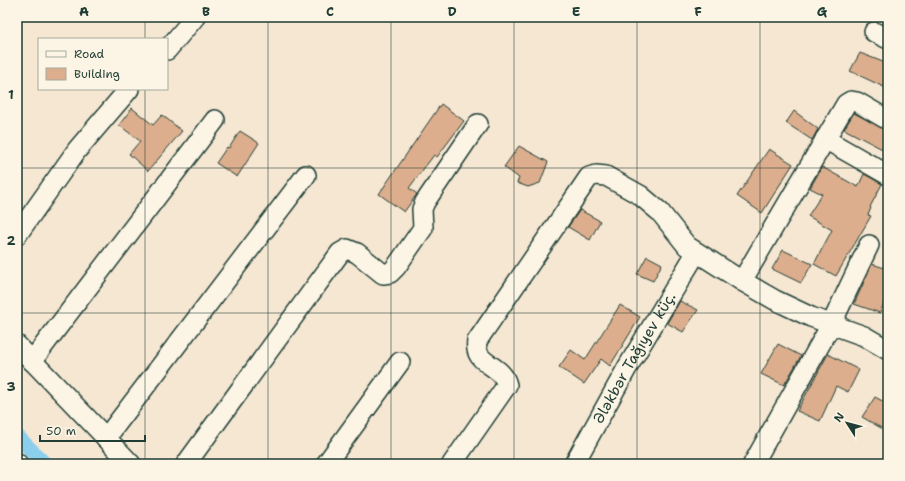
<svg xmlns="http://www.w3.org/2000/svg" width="905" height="481" viewBox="0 0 905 481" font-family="'Shantell Sans',sans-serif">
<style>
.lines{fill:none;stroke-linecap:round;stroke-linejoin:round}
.canal{stroke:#8bcfed;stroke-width:15}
.building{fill:#dcae8d;stroke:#1f3d34}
.minor-casing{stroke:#1f3d34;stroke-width:22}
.minor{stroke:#fcf5e5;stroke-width:19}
.grid{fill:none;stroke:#1f3d34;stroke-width:1;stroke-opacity:0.55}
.labels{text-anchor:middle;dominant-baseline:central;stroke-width:4;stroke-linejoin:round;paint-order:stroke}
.street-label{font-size:15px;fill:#1f3d34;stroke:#fcf5e5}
.neatline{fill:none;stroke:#1f3d34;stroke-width:1.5}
.grid-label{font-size:13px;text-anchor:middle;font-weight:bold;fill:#1f3d34}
</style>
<rect width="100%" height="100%" fill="#f6e7d3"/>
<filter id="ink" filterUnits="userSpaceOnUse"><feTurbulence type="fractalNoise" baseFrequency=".025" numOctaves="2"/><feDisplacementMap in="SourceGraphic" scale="8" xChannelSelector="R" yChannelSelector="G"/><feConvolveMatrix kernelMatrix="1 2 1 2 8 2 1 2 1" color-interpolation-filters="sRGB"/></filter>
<g filter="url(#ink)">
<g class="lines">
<path class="canal" d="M17 436 45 464"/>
</g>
<g class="building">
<path d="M860 53 888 64V89L850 71Z"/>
<path d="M441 104 464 121 437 157 434 155 409 188 417 194 404 212 379 194Z"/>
<path d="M132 108 153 125 162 115 182 131 148 171 129 154 140 141 119 125Z"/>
<path d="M794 111 818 129 812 140 786 123Z"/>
<path d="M854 113 888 131V152L844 129Z"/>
<path d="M240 131 259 143 237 177 216 163 227 147 229 148Z"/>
<path d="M519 146 548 162 540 183 528 187 517 183 519 178 504 167Z"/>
<path d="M769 149 793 164 762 213 737 196Z"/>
<path d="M822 167 858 187 864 174 882 184 870 207 871 208 868 215 871 216 836 276 814 264 832 230 808 216 822 194 810 188Z"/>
<path d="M580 210 600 221 590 240 568 227Z"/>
<path d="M783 250 812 264 801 283 772 269Z"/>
<path d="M647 256 662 264 653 281 637 274Z"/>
<path d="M872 264 888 269V292L880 313 854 304Z"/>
<path d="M680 301 698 310 683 332 667 323Z"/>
<path d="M620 305 640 317 610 366 601 359 584 384 559 367 571 350 585 360Z"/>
<path d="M778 344 801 356 784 385 761 374Z"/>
<path d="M828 354 859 370 848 392 836 386 820 421 797 411Z"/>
<path d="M875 397 888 404V432L862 417Z"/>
</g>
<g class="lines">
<defs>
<g id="minor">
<path d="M874 32 888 39"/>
<path d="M167 50 195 17"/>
<path d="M825 139 888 175"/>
<path d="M17 235 77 150 129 89"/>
<path d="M742 281 846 104 851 101 857 102 888 120"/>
<path d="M17 345 131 464"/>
<path d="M32 361 215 120"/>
<path d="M106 438 306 175"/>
<path d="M17 463 18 464"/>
<path d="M186 464 340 253 347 249 357 253 383 274 390 273 396 267 423 228 422 209 425 202 478 124"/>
<path d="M326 464 400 362"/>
<path d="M452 464 507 385C502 363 473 366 477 341L589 177 596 175 606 176 640 195 660 212 687 246 742 281 775 300 811 317 864 336 888 350"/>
<path id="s1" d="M574 464 627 368 696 253"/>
<path d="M753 464 831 325 869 245"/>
</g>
</defs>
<use href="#minor" class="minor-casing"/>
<use href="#minor" class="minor"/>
</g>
</g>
<path class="grid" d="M145 17V39M268 17V464M391 17V464M514 17V464M637 17V464M760 17V464M145 89V464M17 168H888M17 313H888"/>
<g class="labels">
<g class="street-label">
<text stroke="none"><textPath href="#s1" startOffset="122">Ələkbər Tağıyev küç.</textPath></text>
</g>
</g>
<rect width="905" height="481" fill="none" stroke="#fcf5e5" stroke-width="44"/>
<rect x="38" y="38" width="130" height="52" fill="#fcf5e5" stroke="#a4ab9e"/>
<rect x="46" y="51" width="20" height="6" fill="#fcf5e5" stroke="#a4ab9e"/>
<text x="74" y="58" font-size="12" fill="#1f3d34">Road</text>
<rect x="46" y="68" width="20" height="12" fill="#dcae8d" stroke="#a4ab9e"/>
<text x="74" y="78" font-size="12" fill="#1f3d34">Building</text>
<g transform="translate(847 423) rotate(306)" stroke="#fcf5e5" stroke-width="3" paint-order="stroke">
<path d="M0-3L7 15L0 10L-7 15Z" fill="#1f3d34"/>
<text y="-6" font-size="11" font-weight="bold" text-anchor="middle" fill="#1f3d34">N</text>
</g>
<path d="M40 435v6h105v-6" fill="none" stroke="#1f3d34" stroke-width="2"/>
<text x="46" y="435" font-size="12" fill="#1f3d34" stroke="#fcf5e5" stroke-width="3" paint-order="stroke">50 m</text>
<rect x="22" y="22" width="861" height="437" class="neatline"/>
<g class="grid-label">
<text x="84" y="16">A</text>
<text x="206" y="16">B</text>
<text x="330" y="16">C</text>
<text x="452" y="16">D</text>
<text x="576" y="16">E</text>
<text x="698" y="16">F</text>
<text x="822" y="16">G</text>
<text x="11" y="99">1</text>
<text x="11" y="245">2</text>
<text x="11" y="391">3</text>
</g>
</svg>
